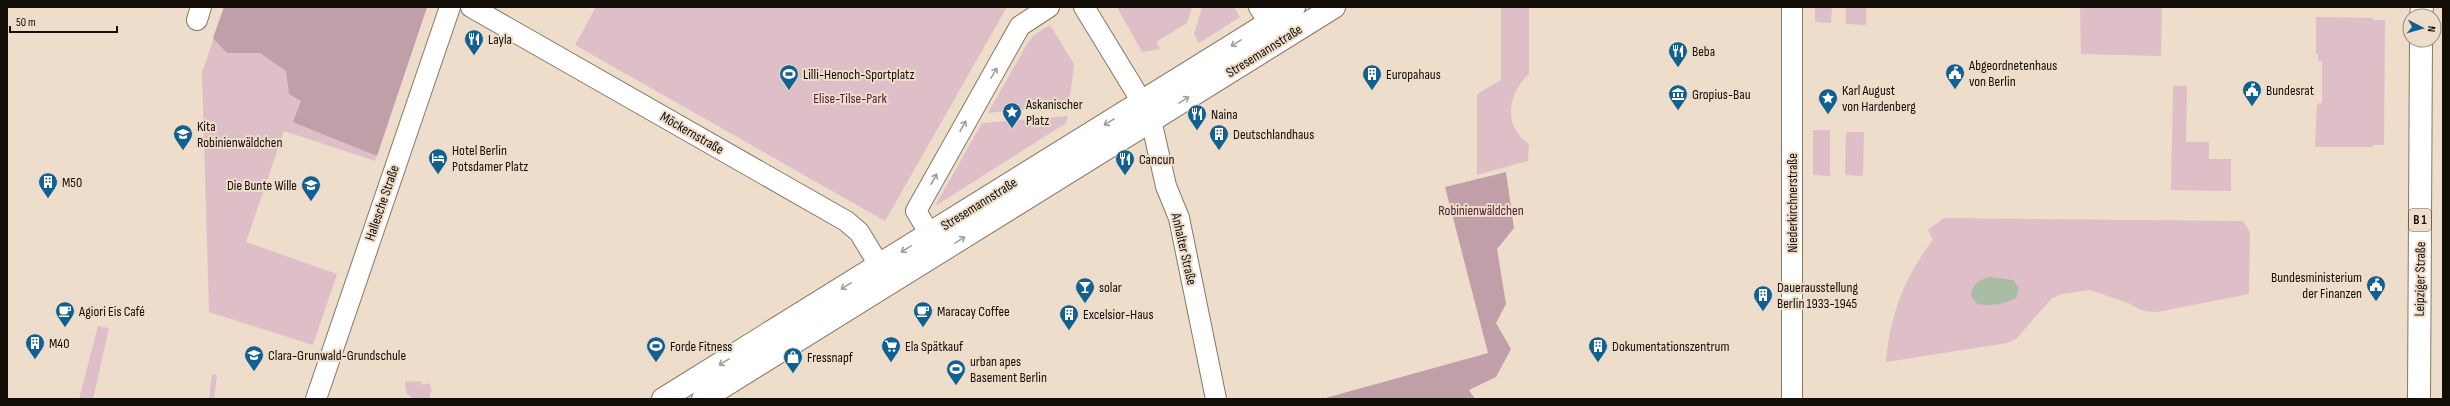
<svg xmlns="http://www.w3.org/2000/svg" width="2450" height="406" viewBox="0 0 2450 406" font-family="'Sofia Sans Condensed',sans-serif">
<style>
.green{fill:#debec7}
.forest{fill:#c19fa9}
.water{fill:#a9bda4}
.lines{fill:none;stroke-linecap:round;stroke-linejoin:round}
.minor-casing{stroke:#877767;stroke-width:22}
.major-casing{stroke:#877767;stroke-width:24}
.minor{stroke:#fff;stroke-width:20}
.major{stroke:#fff;stroke-width:22}
.oneway{stroke:#a19f9c}
.labels{text-anchor:middle;dominant-baseline:central;stroke-width:4;stroke-linejoin:round;paint-order:stroke}
.shield{fill:#eeddcb;stroke:#554c42;stroke-width:1}
.shield-label{font-size:13px;font-weight:bold;fill:#140e08}
.poi-label{font-size:14px;fill:#140e08;stroke:#eeddcb;text-anchor:start}
.street-label{font-size:14px;fill:#140e08;stroke:#eeddcb}
.park-label{font-size:14px;fill:#502232;stroke:#eeddcb}
</style>
<rect width="100%" height="100%" fill="#eeddcb"/>
<g class="green">
<path d="M224 7H427L375 161 284 131 246 242 337 274 313 345 209 312 202 73Z"/>
<path d="M596 7H1007L885 221 575 45Z"/>
<path d="M1117 7H1192L1187 23 1156 42 1160 49 1142 52Z"/>
<path d="M1202 7H1234L1240 17 1199 43 1194 34Z"/>
<path d="M1501 7H1529V74C1508 93 1502 126 1529 144L1528 161 1477 175V94L1501 80Z"/>
<path d="M1815 7H1832L1831 23 1815 22Z"/>
<path d="M1846 7H1866V25L1846 24Z"/>
<path d="M2080 7H2162L2161 56 2081 54Z"/>
<path d="M2316 17 2373 18V20H2385L2384 145H2373V147H2315L2317 104 2322 103V61H2318V54H2316Z"/>
<path d="M1050 25 1074 64 1069 105 988 113 1027 44 1034 35Z"/>
<path d="M2173 86H2187L2186 142H2209V159H2231V191L2171 190Z"/>
<path d="M1068 116 1066 123 935 206 982 123Z"/>
<path d="M1813 130H1830V176L1813 175Z"/>
<path d="M1846 132H1864L1863 176 1845 175Z"/>
<path d="M1944 218 2243 221 2250 232 2249 294 2157 312 2143 311 2128 303 2090 290 2063 294 2052 298 2017 338 2007 343 1886 362C1890 316 1904 277 1933 240L1928 230Z"/>
<path d="M98 326 109 328 93 399H79Z"/>
<path d="M212 374 217 375 214 399H209Z"/>
<path d="M421 381 422 385 429 383 432 391 430 392V399H414L406 393 405 382Z"/>
</g>
<g class="forest">
<path d="M224 7H427L377 156 293 122 301 101 289 94 286 71 260 53H227L213 38Z"/>
<path d="M1506 172 1514 228 1497 249 1506 304 1496 323 1511 349 1496 377 1469 390 1475 399H1322L1488 353 1445 187Z"/>
</g>
<path class="water" d="M1989 277 2013 280 2019 288 2016 298C2002 305 1993 306 1977 304L1971 296C1972 284 1978 281 1989 277Z"/>
<g class="lines">
<defs>
<g id="minor">
<path d="M471 7 846 221 859 232 887 278"/>
<path d="M1084 7 1142 102 1151 120 1166 186 1179 218 1216 399"/>
<path d="M1259 7 1277 36"/>
<path d="M197 20 201 7"/>
<path d="M938 248 916 211 1020 26 1049 7"/>
<path d="M316 399 450 7"/>
<path d="M1792 399V7"/>
</g>
<g id="major">
<path d="M2421 16 2422 7"/>
<path d="M663 399 1294 7"/>
<path d="M703 399 1334 7"/>
<path d="M2419 399 2421 40"/>
</g>
</defs>
<use href="#minor" class="minor-casing"/>
<use href="#major" class="major-casing"/>
<use href="#minor" class="minor"/>
<use href="#major" class="major"/>
</g>
<defs><path id="oneway-shaft" d="M-6 0H5M1.5-3L5.5 0L1.5 3" fill="none" stroke-width="1.6" stroke-linecap="round" stroke-linejoin="round"/></defs>
<g class="oneway">
<use href="#oneway-shaft" transform="translate(1236 43) rotate(148)"/>
<use href="#oneway-shaft" transform="translate(994 73) rotate(-60)"/>
<use href="#oneway-shaft" transform="translate(1184 100) rotate(-32)"/>
<use href="#oneway-shaft" transform="translate(1109 122) rotate(148)"/>
<use href="#oneway-shaft" transform="translate(963 126) rotate(-61)"/>
<use href="#oneway-shaft" transform="translate(934 179) rotate(-61)"/>
<use href="#oneway-shaft" transform="translate(960 240) rotate(-32)"/>
<use href="#oneway-shaft" transform="translate(906 249) rotate(149)"/>
<use href="#oneway-shaft" transform="translate(846 286) rotate(148)"/>
<use href="#oneway-shaft" transform="translate(724 362) rotate(149)"/>
</g>
<defs>
<symbol id="restaurant-pin" viewBox="-11 -11 22 30"><path d="M0 17L-7.5 6A9.5 9.5 0 1 1 7.5 6Z" fill="#106092" stroke="#eeddcb"/><path d="M-5-6h1v4h1v-4h1v4h1v-4h1v5L-1.5 .5V6h-2V.5L-5-1ZM5-6V6H3V1.5H1.5Q1.5-4 5-6Z" fill="#fff"/></symbol>
<symbol id="civic-pin" viewBox="-11 -11 22 30"><path d="M0 17L-7.5 6A9.5 9.5 0 1 1 7.5 6Z" fill="#106092" stroke="#eeddcb"/><path d="M-.6-6.5H3V-4.5H.6V-3L4-1V1h2V6H-6V1h2V-1L-.6-3ZM-1.2 2.5V6h2.4V2.5Z" fill="#fff"/></symbol>
<symbol id="stadium-pin" viewBox="-11 -11 22 30"><path d="M0 17L-7.5 6A9.5 9.5 0 1 1 7.5 6Z" fill="#106092" stroke="#eeddcb"/><path d="M0-5a6.5 5 0 1 0 0 10a6.5 5 0 1 0 0-10ZM-3.5-1.8h7v3.6h-7Z" fill="#fff"/></symbol>
<symbol id="building-pin" viewBox="-11 -11 22 30"><path d="M0 17L-7.5 6A9.5 9.5 0 1 1 7.5 6Z" fill="#106092" stroke="#eeddcb"/><path d="M-4-6H4V6H1V3H-1V6H-4ZM-2.5-4.3h1.7v1.8h-1.7ZM.8-4.3h1.7v1.8H.8ZM-2.5-1h1.7V.8h-1.7ZM.8-1h1.7V.8H.8Z" fill="#fff"/></symbol>
<symbol id="museum-pin" viewBox="-11 -11 22 30"><path d="M0 17L-7.5 6A9.5 9.5 0 1 1 7.5 6Z" fill="#106092" stroke="#eeddcb"/><path d="M0-6L6-3V-2H-6V-3ZM-5-1h2V3h-2ZM-1-1h2V3h-2ZM3-1h2V3H3ZM-6 4H6V6H-6Z" fill="#fff"/></symbol>
<symbol id="sight-pin" viewBox="-11 -11 22 30"><path d="M0 17L-7.5 6A9.5 9.5 0 1 1 7.5 6Z" fill="#106092" stroke="#eeddcb"/><path d="M0-6L1.8-2.2L6-1.7L2.9 1.2L3.7 5.4L0 3.3L-3.7 5.4L-2.9 1.2L-6-1.7L-1.8-2.2Z" fill="#fff"/></symbol>
<symbol id="school-pin" viewBox="-11 -11 22 30"><path d="M0 17L-7.5 6A9.5 9.5 0 1 1 7.5 6Z" fill="#106092" stroke="#eeddcb"/><path d="M0-5L7-2L0 1L-7-2ZM-4 1L0 2.5L4 1V4Q0 6-4 4Z" fill="#fff"/></symbol>
<symbol id="hotel-pin" viewBox="-11 -11 22 30"><path d="M0 17L-7.5 6A9.5 9.5 0 1 1 7.5 6Z" fill="#106092" stroke="#eeddcb"/><path d="M-6-4.5h1.5V1H6V5H4.5V3h-9V5H-6ZM-4 0a1.8 1.8 0 1 1 3.6 0ZM.5 0V-2.5h3Q6-2.5 6 0Z" fill="#fff"/></symbol>
<symbol id="bar-pin" viewBox="-11 -11 22 30"><path d="M0 17L-7.5 6A9.5 9.5 0 1 1 7.5 6Z" fill="#106092" stroke="#eeddcb"/><path d="M-6-5H6L.8 .8V4.5H3.5V6h-7V4.5H-.8V.8Z" fill="#fff"/></symbol>
<symbol id="cafe-pin" viewBox="-11 -11 22 30"><path d="M0 17L-7.5 6A9.5 9.5 0 1 1 7.5 6Z" fill="#106092" stroke="#eeddcb"/><path d="M-5.5-4.5H6V0H3Q3 3.5 0 3.5H-2.5Q-5.5 3.5-5.5 0ZM3-3.2v2h1.7v-2ZM-6 4.5H4V6H-6Z" fill="#fff"/></symbol>
<symbol id="supermarket-pin" viewBox="-11 -11 22 30"><path d="M0 17L-7.5 6A9.5 9.5 0 1 1 7.5 6Z" fill="#106092" stroke="#eeddcb"/><path d="M-6-5.5h2.5l.6 2H6L4.5 2H-2.5L-4.4-4H-6ZM-1.5 3.2a1.3 1.3 0 1 0 .1 0ZM3 3.2a1.3 1.3 0 1 0 .1 0Z" fill="#fff"/></symbol>
<symbol id="shop-pin" viewBox="-11 -11 22 30"><path d="M0 17L-7.5 6A9.5 9.5 0 1 1 7.5 6Z" fill="#106092" stroke="#eeddcb"/><path d="M-5-2.5h2.3a2.7 3.5 0 0 1 5.4 0H5L5.5 6h-11ZM-1.5-2.5h3a1.5 2.3 0 0 0-3 0Z" fill="#fff"/></symbol>
</defs>
<g fill-rule="evenodd">
<use href="#restaurant-pin" x="463" y="28" width="22" height="30"/>
<use href="#restaurant-pin" x="1667" y="40" width="22" height="30"/>
<use href="#civic-pin" x="1944" y="62" width="22" height="30"/>
<use href="#stadium-pin" x="778" y="63" width="22" height="30"/>
<use href="#building-pin" x="1361" y="63" width="22" height="30"/>
<use href="#civic-pin" x="2241" y="79" width="22" height="30"/>
<use href="#museum-pin" x="1667" y="83" width="22" height="30"/>
<use href="#sight-pin" x="1817" y="87" width="22" height="30"/>
<use href="#sight-pin" x="1001" y="101" width="22" height="30"/>
<use href="#restaurant-pin" x="1186" y="103" width="22" height="30"/>
<use href="#school-pin" x="172" y="123" width="22" height="30"/>
<use href="#building-pin" x="1208" y="123" width="22" height="30"/>
<use href="#hotel-pin" x="427" y="147" width="22" height="30"/>
<use href="#restaurant-pin" x="1114" y="148" width="22" height="30"/>
<use href="#building-pin" x="37" y="171" width="22" height="30"/>
<use href="#school-pin" x="300" y="174" width="22" height="30"/>
<use href="#civic-pin" x="2365" y="274" width="22" height="30"/>
<use href="#bar-pin" x="1074" y="276" width="22" height="30"/>
<use href="#building-pin" x="1752" y="284" width="22" height="30"/>
<use href="#cafe-pin" x="54" y="300" width="22" height="30"/>
<use href="#cafe-pin" x="912" y="300" width="22" height="30"/>
<use href="#building-pin" x="1058" y="303" width="22" height="30"/>
<use href="#building-pin" x="24" y="332" width="22" height="30"/>
<use href="#stadium-pin" x="645" y="335" width="22" height="30"/>
<use href="#supermarket-pin" x="880" y="335" width="22" height="30"/>
<use href="#building-pin" x="1587" y="335" width="22" height="30"/>
<use href="#school-pin" x="243" y="344" width="22" height="30"/>
<use href="#shop-pin" x="782" y="346" width="22" height="30"/>
<use href="#stadium-pin" x="945" y="358" width="22" height="30"/>
</g>
<g class="labels">
<rect class="shield" x="2409" y="209" width="22" height="22" rx="3"/>
<g class="shield-label">
<text x="2420" y="220">B 1</text>
</g>
<g class="poi-label">
<text x="488" y="39">Layla</text>
<text x="1692" y="51">Beba</text>
<text x="1969" y="65">Abgeordnetenhaus<tspan x="1969" dy="16">von Berlin</tspan></text>
<text x="803" y="74">Lilli-Henoch-Sportplatz</text>
<text x="1386" y="74">Europahaus</text>
<text x="1842" y="90">Karl August<tspan x="1842" dy="16">von Hardenberg</tspan></text>
<text x="2266" y="90">Bundesrat</text>
<text x="1692" y="94">Gropius-Bau</text>
<text x="1026" y="104">Askanischer<tspan x="1026" dy="16">Platz</tspan></text>
<text x="1211" y="114">Naina</text>
<text x="197" y="126">Kita<tspan x="197" dy="16">Robinienwäldchen</tspan></text>
<text x="1233" y="134">Deutschlandhaus</text>
<text x="452" y="150">Hotel Berlin<tspan x="452" dy="16">Potsdamer Platz</tspan></text>
<text x="1139" y="159">Cancun</text>
<text x="62" y="182">M50</text>
<text x="297" y="185" text-anchor="end">Die Bunte Wille</text>
<text x="2362" y="277" text-anchor="end">Bundesministerium<tspan x="2362" dy="16">der Finanzen</tspan></text>
<text x="1099" y="287">solar</text>
<text x="1777" y="287">Dauerausstellung<tspan x="1777" dy="16">Berlin 1933-1945</tspan></text>
<text x="79" y="311">Agiori Eis Café</text>
<text x="937" y="311">Maracay Coffee</text>
<text x="1083" y="314">Excelsior-Haus</text>
<text x="49" y="343">M40</text>
<text x="670" y="346">Forde Fitness</text>
<text x="905" y="346">Ela Spätkauf</text>
<text x="1612" y="346">Dokumentationszentrum</text>
<text x="268" y="355">Clara-Grunwald-Grundschule</text>
<text x="807" y="357">Fressnapf</text>
<text x="970" y="361">urban apes<tspan x="970" dy="16">Basement Berlin</tspan></text>
</g>
<g class="street-label">
<text transform="translate(1264 51) rotate(-32)">Stresemannstraße</text>
<text transform="translate(692 133) rotate(30)">Möckernstraße</text>
<text transform="translate(382 203) rotate(-71)">Hallesche Straße</text>
<text transform="translate(1792 203) rotate(-90)">Niederkirchnerstraße</text>
<text transform="translate(979 204) rotate(-32)">Stresemannstraße</text>
<text transform="translate(1184 249) rotate(77)">Anhalter Straße</text>
<text transform="translate(2420 279) rotate(-89)">Leipziger Straße</text>
</g>
<g class="park-label">
<text x="850" y="98">Elise-Tilse-Park</text>
<text x="1481" y="210">Robinienwäldchen</text>
</g>
</g>
<rect width="2450" height="406" fill="none" stroke="#140e08" stroke-width="16"/>
<g transform="translate(2422 28) rotate(96)"><circle r="19" fill="#eeddcb" stroke="#978a7d"/>
<path d="M0-3L7 15L0 10L-7 15Z" fill="#106092"/>
<text y="-6" font-size="11" font-weight="bold" text-anchor="middle" fill="#140e08">N</text>
</g>
<path d="M10 26v6h107v-6" fill="none" stroke="#140e08" stroke-width="2"/>
<text x="16" y="26" font-size="12" fill="#140e08" stroke="#eeddcb" stroke-width="3" paint-order="stroke">50 m</text>
</svg>
